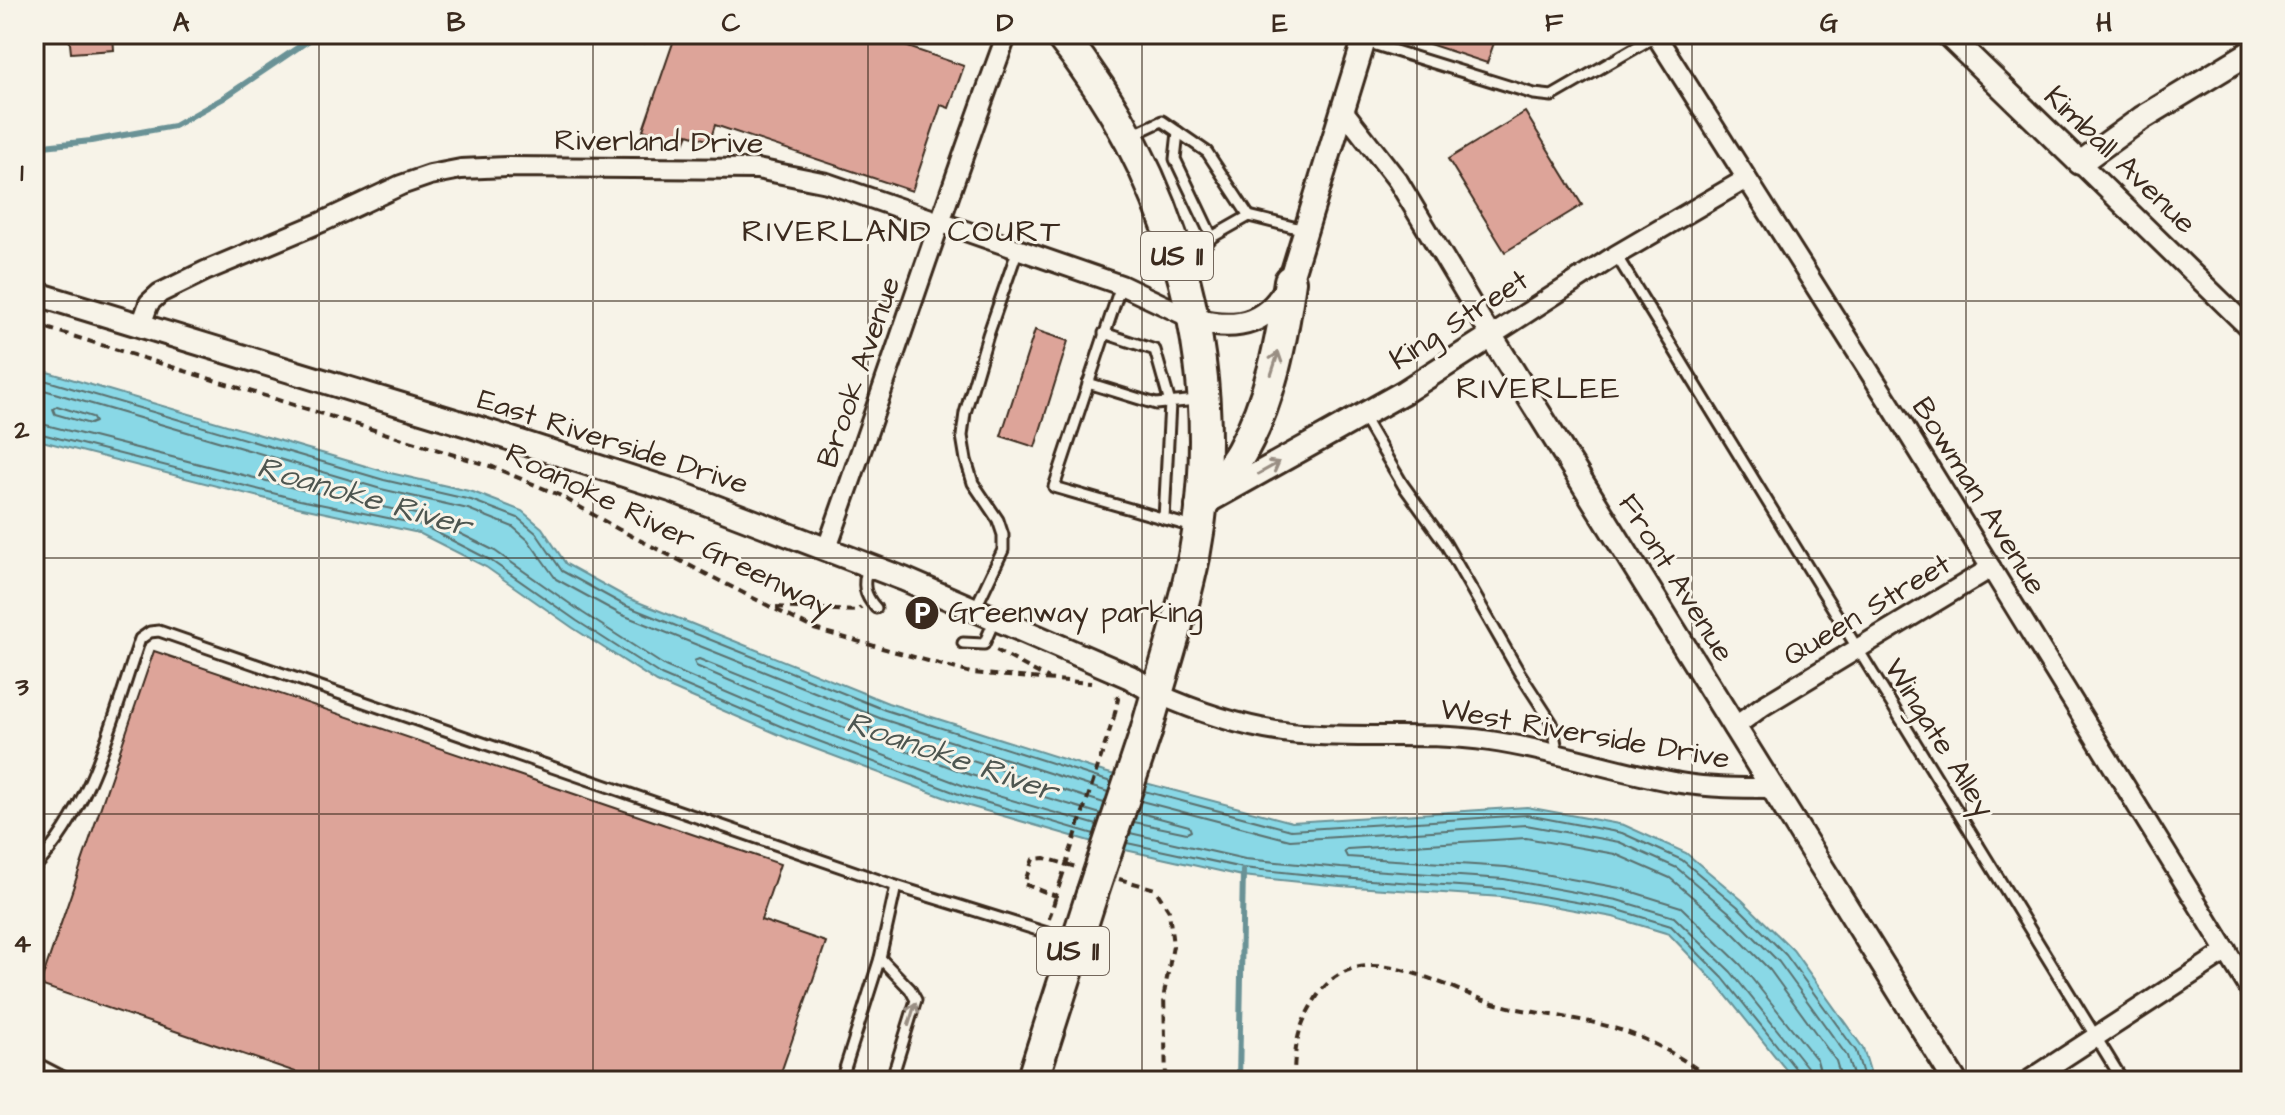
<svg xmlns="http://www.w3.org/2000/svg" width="2285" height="1115" viewBox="0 0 2285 1115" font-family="'Architects Daughter',sans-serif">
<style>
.water{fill:#89d8e6;stroke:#6a9296;stroke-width:2}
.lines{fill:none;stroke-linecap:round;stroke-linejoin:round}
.shore{stroke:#5a706e;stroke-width:2}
.stream{stroke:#6a9296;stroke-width:6}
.building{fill:#dda499;stroke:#3b2a1e;stroke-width:2}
.service-casing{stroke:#3b2a1e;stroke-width:15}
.minor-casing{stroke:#3b2a1e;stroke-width:24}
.tertiary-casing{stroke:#3b2a1e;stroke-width:28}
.primary-casing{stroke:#3b2a1e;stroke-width:36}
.path{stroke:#3b2a1e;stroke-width:4;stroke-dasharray:8 6;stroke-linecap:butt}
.service{stroke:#f7f3e8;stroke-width:9}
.minor{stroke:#f7f3e8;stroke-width:18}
.tertiary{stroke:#f7f3e8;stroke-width:22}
.primary{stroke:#f7f3e8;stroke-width:30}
.primary-bridge-casing{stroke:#3b2a1e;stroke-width:36;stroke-linecap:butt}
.path-bridge{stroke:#3b2a1e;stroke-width:4;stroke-dasharray:8 6;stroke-linecap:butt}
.primary-bridge{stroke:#f7f3e8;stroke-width:30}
.oneway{stroke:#998e83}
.grid{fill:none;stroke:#3b2a1e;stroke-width:2;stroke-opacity:0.55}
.labels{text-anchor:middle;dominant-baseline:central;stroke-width:6;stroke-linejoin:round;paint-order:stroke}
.shield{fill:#f7f3e8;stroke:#73665b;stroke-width:2}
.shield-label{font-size:28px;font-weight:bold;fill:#3b2a1e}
.street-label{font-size:30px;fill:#3b2a1e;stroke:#f7f3e8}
.poi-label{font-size:30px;fill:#3b2a1e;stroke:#f7f3e8;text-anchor:start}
.neighbourhood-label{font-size:32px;letter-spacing:2px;fill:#3b2a1e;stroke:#f7f3e8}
.water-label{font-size:32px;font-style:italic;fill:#4e5650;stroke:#f7f3e8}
.neatline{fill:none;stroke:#3b2a1e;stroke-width:3}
.grid-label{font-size:26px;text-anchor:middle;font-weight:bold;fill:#3b2a1e}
</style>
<rect width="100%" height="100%" fill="#f7f3e8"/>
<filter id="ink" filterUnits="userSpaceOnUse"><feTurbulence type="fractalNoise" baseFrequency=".0125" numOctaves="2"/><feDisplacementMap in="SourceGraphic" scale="16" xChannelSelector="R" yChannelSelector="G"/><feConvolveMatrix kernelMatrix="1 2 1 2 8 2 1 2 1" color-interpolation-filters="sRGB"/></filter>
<g filter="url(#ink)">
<path class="water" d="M34 368 386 472 473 492 522 511 542 528 566 564 628 598 888 703 1104 772 1292 822 1527 807 1624 825 1686 853 1742 900 1793 950 1863 1048 1873 1081H1795L1717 984 1669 934 1613 917 1502 897 1340 886 1242 876 1103 845 962 804 789 739 657 682 573 628 486 567 419 533 298 507 34 439Z"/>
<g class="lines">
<g class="shore">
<path d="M34 377 384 480 471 500 518 518 536 533 562 571 624 605 885 710 1111 782"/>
<path d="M34 387 381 489 468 509 513 527 528 540 556 579 620 614 882 719 1108 792"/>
<path d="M57 406 92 417 95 422 90 424 55 414 53 409Z"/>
<path d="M34 422 302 490 425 516 495 551 583 613 665 666 796 722 967 787 1097 825"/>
<path d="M34 432 300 500 422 525 490 560 577 621 661 675 792 731 964 796 1094 834"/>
<path d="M1144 791 1291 830 1527 815 1622 833 1682 860 1737 906 1786 955 1856 1051 1865 1081"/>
<path d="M1141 801 1290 840 1526 825 1619 842 1677 868 1730 913 1779 962 1847 1056 1855 1081"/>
<path d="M1101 814 971 775 800 711 696 666 694 661 699 659 878 731 1104 803"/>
<path d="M1134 822 1187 833 1191 831 1189 826 1137 812"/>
<path d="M1130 833 1245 859 1341 868 1504 879 1617 900 1674 917 1731 972 1807 1067 1811 1081"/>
<path d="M1127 843 1243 868 1340 878 1503 889 1615 909 1671 926 1723 978 1799 1073 1800 1081"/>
<path d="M1823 1081 1817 1060 1741 965 1681 907 1620 888 1506 867 1347 857 1344 851 1347 849 1526 838 1615 854 1670 878 1722 922 1770 970 1836 1061 1842 1081"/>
</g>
<g class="stream">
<path d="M609 34 643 42 645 34"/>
<path d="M34 147 91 141 174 126 222 99 318 34"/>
<path d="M1239 1081 1243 871"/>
</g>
</g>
<g class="building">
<path d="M69 34H113L114 50 71 53Z"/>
<path d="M676 34H870L964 66 949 108 941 105 912 191 715 125 710 141 688 134 684 144 643 130Z"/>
<path d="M1408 34H1497L1487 63 1408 37Z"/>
<path d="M1525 112 1582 205 1505 252 1448 159Z"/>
<path d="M1035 330 1068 341 1035 447 1001 436Z"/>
<path d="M154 651 780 864 761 920 826 942 778 1081H322L40 985Z"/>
</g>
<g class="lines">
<defs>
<g id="service">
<path d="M1363 41 1534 94 1552 96 1656 36"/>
<path d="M1178 132 1175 159 1212 237"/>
<path d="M1132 135 1162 121 1207 152 1249 216"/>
<path d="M1616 255 2123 1081"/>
<path d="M1185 268 1212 237 1249 216 1305 230"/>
<path d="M1121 285 1054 487 1193 527"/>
<path d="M1104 333 1155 350 1170 403 1164 519"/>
<path d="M1088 383 1156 404 1197 400"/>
<path d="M1363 417 1403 485 1445 543 1519 672 1552 723 1558 755"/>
<path d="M868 568C862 584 864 595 876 608"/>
<path d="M975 609 1003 550V535L998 520 973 483 966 460 962 436 965 413 988 335 1018 249"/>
<path d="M963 643 984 644 995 619"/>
<path d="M34 868C93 807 113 717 140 639L150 632 159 631 896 886 1073 941"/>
<path d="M880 958 910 989 916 1000 891 1081"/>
<path d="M841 1081 880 958 896 886"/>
</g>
<g id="minor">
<path d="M1655 34 1895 412 2251 991"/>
<path d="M1342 109 1398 181 1491 336 1616 255 1746 179"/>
<path d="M2080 163 2251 330"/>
<path d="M141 325 149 303 160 293 205 271 322 222 401 185 430 175 461 169 507 167 757 169 827 183 1121 285 1195 320"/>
<path d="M827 548C888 377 944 204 1007 34"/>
<path d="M1156 693C1200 713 1242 727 1290 733 1357 740 1423 731 1490 741 1554 750 1616 772 1680 783 1710 788 1741 788 1771 788"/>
<path d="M1733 728 1763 706 1991 568"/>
<path d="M34 1067 61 1081"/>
<path d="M2028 1081 2227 951"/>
</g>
<g id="tertiary">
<path d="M1947 34 2080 163 2142 118 2251 52"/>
<path d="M34 293 471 426 674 491 904 579 1130 677 1156 693"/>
<path d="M1195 320C1239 332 1270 323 1290 281L1366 34"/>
<path d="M1209 501 1404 392 1491 336 1955 1081"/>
</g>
<g id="primary">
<path d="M1060 34C1178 181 1229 371 1194 557 1182 616 1162 673 1146 732"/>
<path d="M1201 506C1214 488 1231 471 1242 451 1271 399 1282 339 1290 281"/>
<path d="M1032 1081 1092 894"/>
</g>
</defs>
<use href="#service" class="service-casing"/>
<use href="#minor" class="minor-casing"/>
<use href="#tertiary" class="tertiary-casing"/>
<use href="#primary" class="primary-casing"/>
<g class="path">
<path d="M34 324 493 467 559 495 618 529 814 629 971 673 1091 683"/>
<path d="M776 607 857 611 861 607"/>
<path d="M996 650 1049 679"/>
<path d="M1114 717 1118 699 1115 693"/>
<path d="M1119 879 1155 889 1169 911 1173 946 1164 994 1166 1081"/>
<path d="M1061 880 1056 896 1024 884 1033 859 1045 858 1076 867"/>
<path d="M1049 919 1056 896"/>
<path d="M1294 1081C1294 1046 1298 1024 1318 995 1361 932 1443 989 1497 1004 1531 1013 1566 1016 1599 1024 1642 1034 1679 1055 1714 1081"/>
</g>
<use href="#service" class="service"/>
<use href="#minor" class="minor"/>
<use href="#tertiary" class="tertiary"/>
<use href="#primary" class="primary"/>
<defs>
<path id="primary-bridge" d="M1092 894 1146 732"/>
</defs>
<use href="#primary-bridge" class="primary-bridge-casing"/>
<path class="path-bridge" d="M1061 880 1114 717"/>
<use href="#primary-bridge" class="primary-bridge"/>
</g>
<defs><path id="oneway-shaft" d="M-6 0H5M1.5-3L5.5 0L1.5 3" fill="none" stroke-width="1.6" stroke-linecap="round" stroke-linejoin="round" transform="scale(2)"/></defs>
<g class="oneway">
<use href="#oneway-shaft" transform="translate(1275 363) rotate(-72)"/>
<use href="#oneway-shaft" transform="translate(1269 468) rotate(-29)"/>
<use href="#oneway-shaft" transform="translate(912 1014) rotate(-73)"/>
</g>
</g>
<path class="grid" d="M319 34V1081M593 34V1081M868 34V1081M1142 34V1081M1417 34V1081M1692 34V1081M1966 34V1081M34 301H2251M34 558H2251M34 814H2251"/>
<defs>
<symbol id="parking-disc" viewBox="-11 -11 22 22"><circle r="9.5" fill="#3b2a1e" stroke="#f7f3e8"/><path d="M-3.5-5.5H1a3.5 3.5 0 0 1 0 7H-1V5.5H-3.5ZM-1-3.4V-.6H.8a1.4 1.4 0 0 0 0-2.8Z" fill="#fff"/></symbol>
</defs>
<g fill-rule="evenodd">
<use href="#parking-disc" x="902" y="593" width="40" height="40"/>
</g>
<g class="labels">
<g class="shield">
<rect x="1141" y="232" width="72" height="48" rx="6"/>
<rect x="1037" y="927" width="72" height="48" rx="6"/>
</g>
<g class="shield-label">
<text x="1177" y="256">US 11</text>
<text x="1073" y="951">US 11</text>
</g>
<g class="street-label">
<text transform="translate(659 142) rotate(1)">Riverland Drive</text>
<text transform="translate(2120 160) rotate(44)">Kimball Avenue</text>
<text transform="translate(1459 320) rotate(-33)">King Street</text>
<text transform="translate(859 372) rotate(-71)">Brook Avenue</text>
<text transform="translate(613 442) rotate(18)">East Riverside Drive</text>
<text transform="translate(1979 496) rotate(58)">Bowman Avenue</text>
<text transform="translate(669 530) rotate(26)">Roanoke River Greenway</text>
<text transform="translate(1676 578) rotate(58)">Front Avenue</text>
<text transform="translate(1867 610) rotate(-31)">Queen Street</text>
<text transform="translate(1585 734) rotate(10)">West Riverside Drive</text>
<text transform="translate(1939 738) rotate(58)">Wingate Alley</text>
</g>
<g class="poi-label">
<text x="948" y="613">Greenway parking</text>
</g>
<g class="neighbourhood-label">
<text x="902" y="231">RIVERLAND COURT</text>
<text x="1539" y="388">RIVERLEE</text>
</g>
<g class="water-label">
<text transform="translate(364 497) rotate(16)">Roanoke River</text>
<text transform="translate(952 757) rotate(19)">Roanoke River</text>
</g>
</g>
<rect width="2285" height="1115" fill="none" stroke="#f7f3e8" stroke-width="88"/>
<rect x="44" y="44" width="2197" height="1027" class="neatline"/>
<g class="grid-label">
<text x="181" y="31">A</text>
<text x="456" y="31">B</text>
<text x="731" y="31">C</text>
<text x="1005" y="31">D</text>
<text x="1280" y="31">E</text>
<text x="1554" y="31">F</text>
<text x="1829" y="31">G</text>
<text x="2104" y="31">H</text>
<text x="22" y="181">1</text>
<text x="22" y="438">2</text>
<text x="22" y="695">3</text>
<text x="22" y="952">4</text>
</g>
</svg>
